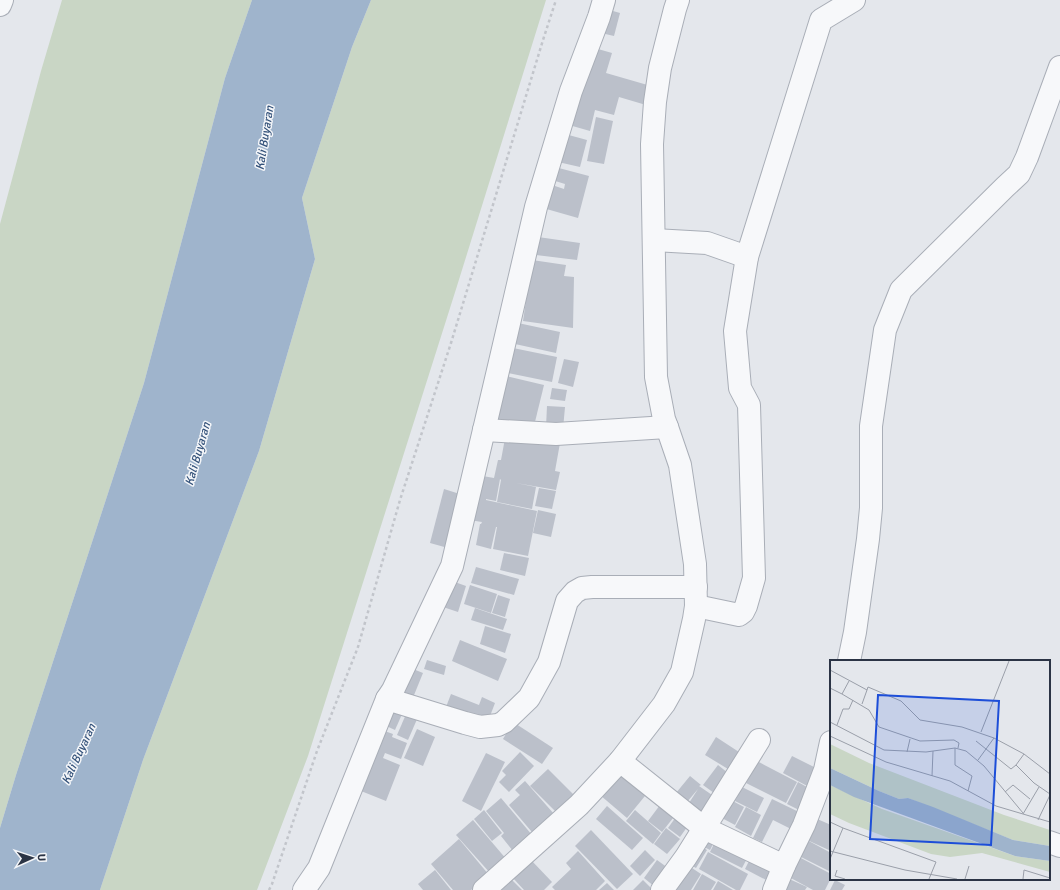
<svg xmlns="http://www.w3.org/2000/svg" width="1060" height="890" viewBox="0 0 1060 890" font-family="Signika,sans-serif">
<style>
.green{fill:#c9d6c5}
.water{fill:#9fb4cc}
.building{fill:#bbc0ca}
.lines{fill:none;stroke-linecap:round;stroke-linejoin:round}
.minor-casing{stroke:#a9aeb7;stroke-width:24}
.path{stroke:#c2c5cb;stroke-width:2.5;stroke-dasharray:3 3;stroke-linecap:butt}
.minor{stroke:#f7f8fa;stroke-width:22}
.labels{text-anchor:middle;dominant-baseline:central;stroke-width:3;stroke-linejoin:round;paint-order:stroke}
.water-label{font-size:12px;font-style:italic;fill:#34527a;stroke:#f4f6f9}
.inset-road{fill:none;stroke:#9a9fa9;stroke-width:1}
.view{fill:#1d4ed8;fill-opacity:0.15;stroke:#1d4ed8;stroke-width:2}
.inset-edge{fill:none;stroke:#2b3445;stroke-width:2}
</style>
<rect width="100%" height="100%" fill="#e4e7ec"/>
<g class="green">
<path d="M62 0H252L225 78 144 383 16 775 0 828V224L41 71Z"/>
<path d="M371 0H546L457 286 308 756 257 890H100L143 760 259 451 315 259 302 198 352 47Z"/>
</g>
<path class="water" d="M252 0H371L352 47 302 198 315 259 259 451 143 760 100 890H0V828L16 775 144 383 225 78Z"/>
<g class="building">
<path d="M606 9 620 13 614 36 601 33Z"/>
<path d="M591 47 612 53 606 73 651 86 646 105 619 97 614 115 595 110 590 131 569 125Z"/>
<path d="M596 117 613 121 604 164 587 161Z"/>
<path d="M565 134 587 140 580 167 558 162Z"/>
<path d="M555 167 589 176 578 218 543 208 549 184 564 189 565 184 552 180Z"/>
<path d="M538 237 580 243 577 260 536 255Z"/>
<path d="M532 260 566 265 564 276 574 277 573 328 523 321Z"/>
<path d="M518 323 560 332 556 353 515 344Z"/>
<path d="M513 348 557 357 552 382 508 373Z"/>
<path d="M564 359 579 362 573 387 558 383Z"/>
<path d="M502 375 544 385 533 430 491 420Z"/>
<path d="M552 388 567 390 565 401 550 399Z"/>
<path d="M547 406 565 407 563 429 546 427Z"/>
<path d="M506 433 560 443 555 471 560 472 556 490 516 483 536 487 532 509 497 502 501 480 500 479 496 501 486 499V500L537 511 528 556 493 549 497 527H496L491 549 476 545 480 524H481L482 522 469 520 477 475 494 478 498 460H501Z"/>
<path d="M539 488 556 491 552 509 535 506Z"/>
<path d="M444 489 463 495 448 548 430 543Z"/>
<path d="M538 510 556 514 551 537 533 533Z"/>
<path d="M504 553 529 558 525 576 500 570Z"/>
<path d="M476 567 519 579 514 595 471 583Z"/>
<path d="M452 581 466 586 458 612 443 607Z"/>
<path d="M470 585 497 594 491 613 464 604Z"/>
<path d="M498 595 510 599 505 617 492 613Z"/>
<path d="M475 608 507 619 503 630 471 620Z"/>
<path d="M485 626 511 634 505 653 480 644Z"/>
<path d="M460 640 507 659 498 681 452 661Z"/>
<path d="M427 660 446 666 444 675 424 669Z"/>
<path d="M408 667 423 673 412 700 398 694Z"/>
<path d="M451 694 479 705 482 697 495 703 487 724 446 707Z"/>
<path d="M389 707 403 712 395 730 382 724Z"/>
<path d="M407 712 418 717 408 740 397 735Z"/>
<path d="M513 722 553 748 542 764 503 739Z"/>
<path d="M379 729 393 734 392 737 407 743 401 759 385 753 383 758 400 765 386 801 356 789Z"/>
<path d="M417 729 435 737 423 766 404 758Z"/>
<path d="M716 737 739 752 728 769 705 755Z"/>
<path d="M520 752 534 766 509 792 499 782 506 775 502 771Z"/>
<path d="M486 753 505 762 481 811 462 801Z"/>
<path d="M792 756 818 769 809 787 783 773Z"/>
<path d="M757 761 797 782 786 803 746 783Z"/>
<path d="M718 765 728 773 714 793 703 785Z"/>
<path d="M622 768 649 791 627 818 600 795Z"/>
<path d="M548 769 575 796 557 813 530 786Z"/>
<path d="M690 776 701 785 699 786 715 797 704 813 689 803 698 789 687 802 676 793Z"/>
<path d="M525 781 554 814 537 838 509 805 520 795 515 790Z"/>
<path d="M798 782 814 791 803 812 787 804Z"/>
<path d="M742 787 764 798 757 812 735 801Z"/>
<path d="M501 798 532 835 513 851 501 836 504 833 486 811Z"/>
<path d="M729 799 744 807 735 825 720 817Z"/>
<path d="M772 799 801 813 793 830 773 820 762 842 753 838Z"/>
<path d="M663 801 677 813 662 832 648 821Z"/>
<path d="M607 806 643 838 632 850 596 819Z"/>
<path d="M746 807 761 815 751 836 735 827Z"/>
<path d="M484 810 502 833 492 841 474 819Z"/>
<path d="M635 810 661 833 653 844 626 821Z"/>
<path d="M678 814 690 823 680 837 668 828Z"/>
<path d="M815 818 831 825V851L805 839Z"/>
<path d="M473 820 507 860 491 874 456 835Z"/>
<path d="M666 828 680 839 667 854 654 844Z"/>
<path d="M591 830 633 874 617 889 575 846Z"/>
<path d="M718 834 710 850 700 845Z"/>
<path d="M719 834 751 851 742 868 710 852Z"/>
<path d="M459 839 489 875 471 890H453L431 864Z"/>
<path d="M807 840 831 853V872L799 856Z"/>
<path d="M698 844 707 850 696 868 687 863Z"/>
<path d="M756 847 780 859 770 882 745 869Z"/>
<path d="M645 850 655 860 640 876 630 866Z"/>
<path d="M578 851 605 881 596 890H555L552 887 571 869 566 863Z"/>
<path d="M708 852 748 874 740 890H736L699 869Z"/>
<path d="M799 857 831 874V878L825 890H813L789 877Z"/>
<path d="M531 860 552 882 544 890H524L513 878Z"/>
<path d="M657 860 668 868 655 887 644 878Z"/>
<path d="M686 864 701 874 691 890H670Z"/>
<path d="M435 870 451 890H423L418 884Z"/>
<path d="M702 874 716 882 711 890H693Z"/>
<path d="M509 877 522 890H496Z"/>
<path d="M787 878 807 887 805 890H784Z"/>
<path d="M643 880 653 890H633Z"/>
<path d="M835 880 845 885 842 890H830Z"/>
<path d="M718 881 733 890H713Z"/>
<path d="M607 883 614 890H599Z"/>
</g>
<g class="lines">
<defs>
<g id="minor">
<path d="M0 5 2 0"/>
<path d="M654 240 707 243 747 257"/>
<path d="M484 430 556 434 667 427"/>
<path d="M696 606 739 615 743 612 746 606 754 578 749 405 740 388 735 331 747 257 821 20 854 0"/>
<path d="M849 661 855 632 868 539 871 508V426L885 330 901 290 1005 187 1019 174 1027 157 1060 67"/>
<path d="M387 699 465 723 480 727 498 725 504 722 529 698 549 662 567 601 575 592 582 588 592 587H696"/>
<path d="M620 761 704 828 784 866 804 825 825 770 831 742"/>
<path d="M1049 842 1060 846"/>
<path d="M304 890 319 868 387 699 393 690 452 566 500 362 536 207 571 91 599 17 604 0"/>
<path d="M484 890 579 805 620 761 664 704 682 672 694 619 696 606 695 564 680 465 667 427 664 419 656 377 652 144 655 102 660 68 675 9 678 0"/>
<path d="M662 890 686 857 759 740"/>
<path d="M774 890 784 866"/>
</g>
</defs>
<use href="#minor" class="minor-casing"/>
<path class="path" d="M269 890 272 884 317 751 358 647 400 500 451 343 543 40 556 0"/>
<use href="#minor" class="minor"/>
</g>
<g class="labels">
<g class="water-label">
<text transform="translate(265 138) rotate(-81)">Kali Buyaran</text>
<text transform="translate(198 454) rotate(-74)">Kali Buyaran</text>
<text transform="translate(79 754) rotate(-65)">Kali Buyaran</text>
</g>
</g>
<g transform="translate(830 660)">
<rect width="220" height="220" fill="#e4e7ec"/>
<path d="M0 84 39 103 174 155 220 170V186L183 180 78 138 69 139 49 131 0 108ZM0 125 52 149 185 196 220 201V212L152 193 120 197 101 194 19 163 0 154Z" fill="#c9d6c5"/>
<path d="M0 108 49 131 69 139 78 138 103 147 183 180 220 186V201L185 196 24 137 0 125Z" fill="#9fb4cc"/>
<path class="inset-road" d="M0 10 37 30 38 27 71 41 90 60 132 67 164 78 148 100M19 21 12 34 39 50 49 67 90 81 124 80 129 83 128 88M0 28 12 34M32 44 37 30M0 62 54 90 96 92 125 88 136 91 154 106 193 153M7 65 13 49H19L23 40M151 72 179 1M0 76 56 102 120 121 166 146 220 162M164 78 194 94 220 114M146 81 181 109 186 105 204 123 220 134M125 88V105L142 116 138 131M77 92 80 79M186 105 194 94M102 116 103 91M175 132 183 125 200 139M193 154 209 127M208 160 220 135M0 162 13 168 0 199M13 168 106 202 99 219M0 191 75 210 127 219M7 210 5 216 15 219M135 219 139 206M193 219 194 210 220 218"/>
<path class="view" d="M48 35 169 41 161 185 40 179Z"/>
<rect width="220" height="220" class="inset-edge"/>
</g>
<g transform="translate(32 858) rotate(87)" stroke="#f4f6f9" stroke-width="3" paint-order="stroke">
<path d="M0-3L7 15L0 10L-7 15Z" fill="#2b3445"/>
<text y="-6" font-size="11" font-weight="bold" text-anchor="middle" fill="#2b3445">U</text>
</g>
</svg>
